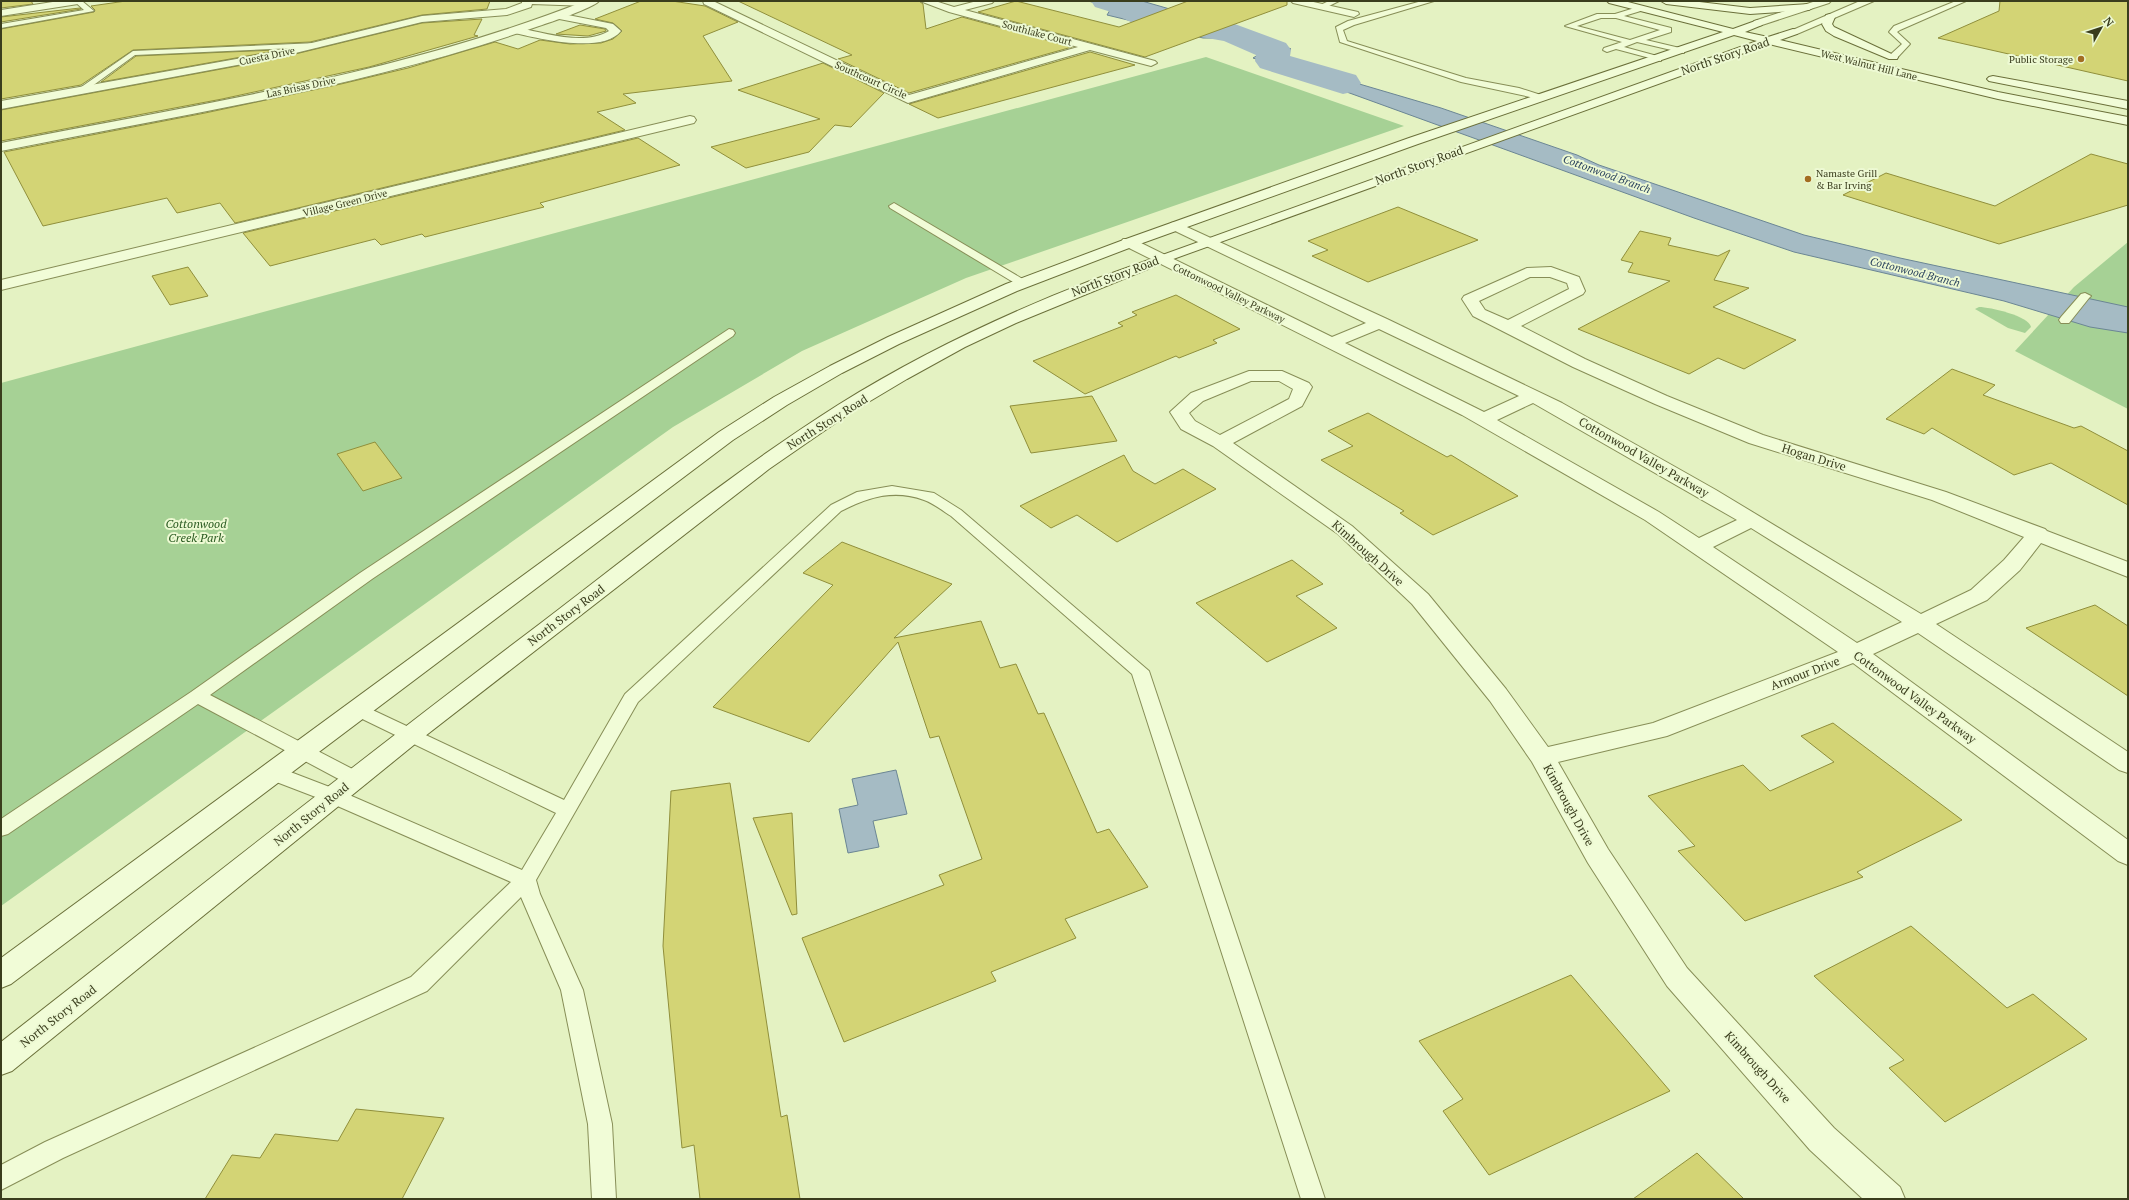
<svg xmlns="http://www.w3.org/2000/svg" width="2129" height="1200" viewBox="0 0 2129 1200" font-family="'PT Serif',serif">
<style>
.green{fill:#a6d195}
.water{fill:#a5bbc4;stroke:#6b8694}
.lines{fill:none;stroke-linecap:round;stroke-linejoin:round}
.river{fill:#a5bbc4;fill-rule:evenodd}
.building{fill:#d3d475;stroke:#908f3b}
.service-casing{stroke:#878e57;stroke-width:2}
.minor-casing{stroke:#878e57;stroke-width:2}
.tertiary-casing{stroke:#878e57;stroke-width:2}
.secondary-casing{stroke:#6b703a;stroke-width:2}
.service{fill:#f1fcd7;fill-rule:evenodd}
.minor{fill:#f1fcd7;fill-rule:evenodd}
.tertiary{fill:#f1fcd7;fill-rule:evenodd}
.secondary{fill:#f1fcd7;fill-rule:evenodd}
.poi-dot{fill:#a36d21;stroke:#edf9d3;stroke-width:1.5}
.labels{text-anchor:middle;dominant-baseline:central;stroke-width:4;stroke-linejoin:round;paint-order:stroke}
.far-street-label{font-size:10px;fill:#3a3d1d;stroke:#edf9d3}
.far-poi-label{font-size:10px;fill:#3a3d1d;stroke:#edf9d3;text-anchor:end}
.far-water-label{font-size:11px;font-style:italic;fill:#2b435e;stroke:#edf9d3}
.street-label{font-size:12px;fill:#3a3d1d;stroke:#edf9d3}
.park-label{font-size:12px;font-style:italic;fill:#2a5b21;stroke:#edf9d3}
</style>
<rect width="100%" height="100%" fill="#e4f2c2"/>
<g class="green">
<path d="M1206 57 1404 126 966 278 802 351 673 427 1 906V383Z"/>
<path d="M2128 242V409L2015 351 2074 287Z"/>
<path d="M1979 307C1990 307 2029 316 2031 327L2025 333 2008 328 1975 309Z"/>
</g>
<g class="water">
<path d="M1088 1H1142L1253 33 1291 49 1278 53V58L1288 63 1441 108 1577 155 1599 165 1804 235 1900 258 2128 307V333L2090 327 2004 301 1794 252 1694 218 1253 58 1266 50 1269 42 1247 38H1203L1107 15 1112 7Z"/>
<path d="M896 770 907 814 873 821 879 847 848 853 839 809 858 805 852 779Z"/>
</g>
<g class="lines">
<path class="river" d="M1091 1H1137L1158 11 1232 23 1286 43 1291 50 1290 56 1356 75 1361 83 1356 91 1343 94 1260 68 1255 61 1256 55 1224 41 1139 26 1108 11 1095 7Z"/>
</g>
<g class="building">
<path d="M1 1H31L33 4 1 8Z"/>
<path d="M126 1H490L487 9 422 15 310 42 133 50 81 85 1 99V29L94 12 95 10 91 6Z"/>
<path d="M641 1H672L705 6 738 22 703 36 732 81 623 94 636 103 597 112 625 130 235 223 220 203 177 213 167 198 43 226 4 152 205 113 341 84 408 68 495 42 518 49 540 40 570 44 601 43 613 39 622 31 613 23 595 19Z"/>
<path d="M738 1H919L923 4 926 29 962 17 1072 47 909 93 838 59 852 55Z"/>
<path d="M1016 1 1119 27 1188 1H1287V5L1145 57 978 12Z"/>
<path d="M2000 1H2128V81L1938 38 1999 11Z"/>
<path d="M80 8 81 9 1 22V17Z"/>
<path d="M482 19 474 35 478 36 369 67 222 99 1 141V110L275 59 422 23Z"/>
<path d="M580 25 605 29 606 31 588 36 556 34Z"/>
<path d="M275 50V51L101 82 136 56Z"/>
<path d="M1090 52 1135 65 938 118 909 104Z"/>
<path d="M823 63 884 93 851 127 835 125 809 152 746 168 711 147 820 119 738 90Z"/>
<path d="M638 138 680 165 540 203 544 207 425 237 422 234 381 245 375 239 270 266 243 233Z"/>
<path d="M2091 154 2128 164V205L1999 244 1843 195 1886 173 1995 206Z"/>
<path d="M1398 207 1478 240 1368 282 1312 256 1328 250 1308 241Z"/>
<path d="M1640 231 1671 238 1668 245 1718 256 1730 250 1714 280 1749 288 1713 307 1796 340 1744 369 1718 358 1689 374 1578 329 1670 281 1628 272 1633 263 1621 260Z"/>
<path d="M188 267 208 296 170 305 152 276Z"/>
<path d="M1176 295 1240 329 1213 340 1217 343 1179 358 1176 356 1085 394 1033 361 1123 326 1118 323 1137 315 1132 312Z"/>
<path d="M1952 369 1995 385 1983 395 2074 428 2081 426 2128 451V505L2051 463 2014 475 1932 428 1924 434 1886 419Z"/>
<path d="M1092 396 1117 441 1031 453 1010 406Z"/>
<path d="M1368 413 1447 457 1451 455 1518 496 1433 535 1400 513 1404 511 1321 460 1353 446 1328 431Z"/>
<path d="M375 442 402 478 363 491 337 454Z"/>
<path d="M1124 455 1133 471 1155 484 1183 469 1216 489 1117 542 1077 515 1051 528 1020 506Z"/>
<path d="M842 542 952 584 894 638 981 621 1000 668 1016 664 1038 714 1044 713 1097 833 1109 829 1148 887 1065 919 1076 938 991 972 996 981 844 1042 802 938 944 885 939 875 982 859 939 736 930 738 898 642 809 742 713 707 833 585 803 573Z"/>
<path d="M1292 560 1323 584 1296 596 1337 628 1267 662 1196 603Z"/>
<path d="M2095 605 2128 626V696L2026 628Z"/>
<path d="M1833 723 1962 820 1857 872 1863 877 1745 921 1678 851 1695 846 1648 796 1743 765 1770 791 1834 762 1801 736Z"/>
<path d="M730 783 781 1117 787 1115 800 1199H700L694 1145 682 1148 663 946 671 791Z"/>
<path d="M792 813 797 914 792 915 753 818Z"/>
<path d="M1911 926 2007 1008 2033 994 2087 1039 1945 1122 1889 1068 1904 1060 1814 976Z"/>
<path d="M1571 975 1670 1091 1489 1175 1443 1111 1463 1099 1419 1041Z"/>
<path d="M356 1109 444 1118 402 1199H205L232 1155 260 1158 275 1134 338 1141Z"/>
<path d="M1697 1153 1744 1199H1633Z"/>
</g>
<g class="lines">
<defs>
<g id="service">
<path d="M74 1H82L94 11 1 28V24L84 10Z"/>
<path d="M1329 1H1339L1323 9 1316 7Z"/>
<path d="M1422 1H1434L1354 25 1343 30 1347 41 1466 78 1519 88 1544 96V100L1461 82 1340 42 1336 27 1348 21Z"/>
<path d="M1956 1H1966L1900 30 1897 32 1910 44 1896 59H1890V55L1902 44 1889 32 1894 26Z"/>
<path d="M1641 6 1645 8 1644 10 1624 16 1671 28V32L1646 40 1684 49V53L1637 42 1624 47 1661 57V61L1616 49 1607 52 1603 50 1604 48 1622 42 1565 26 1597 14H1615ZM1601 18H1616L1660 30 1630 40 1577 26Z"/>
<path d="M317 43 321 45 320 47 135 55 84 92 77 90 133 51Z"/>
<path d="M894 203 1026 281 1028 283 1026 285H1018L890 208 889 206Z"/>
<path d="M2085 293 2091 296 2089 298 2069 323H2061L2059 320 2061 317 2081 294Z"/>
<path d="M729 329 733 330 735 333 733 336 372 579 210 695 362 774 364 779 362 784 355 786 348 784 198 704 8 834 1 836V819L191 692 360 573Z"/>
<path d="M892 486 934 493 961 510 1149 671 1325 1199H1301L1132 674 951 516C943 511 933 503 924 500 894 489 869 497 841 511L638 702 536 880 540 894 583 990 612 1124 616 1199H592L588 1124 561 990 521 897 427 991 63 1158 1 1190V1165L45 1142 411 977 511 882 326 801 266 778 264 773 266 768 273 766 280 768 340 791 522 870 556 813 352 714 349 710 352 706 358 704 364 706 564 800 625 694 831 505 857 492Z"/>
</g>
<g id="minor">
<path d="M59 1H83L78 4 1 16V10Z"/>
<path d="M522 1H592L593 3 588 6 532 4 531 7 507 15 422 22 275 58 1 109V101L275 52 422 16 506 9 522 3Z"/>
<path d="M703 1H713L909 95 1078 47 949 12 920 1H935L954 7 977 1H994L992 3 965 10 1155 61 1157 63 1151 66 1090 50 908 103 704 4Z"/>
<path d="M1291 1H1309L1358 12 1359 14 1354 17 1293 3Z"/>
<path d="M558 13 613 24 621 31C603 54 540 39 515 33L514 31 519 28C545 33 584 46 609 31L606 28 554 18V14Z"/>
<path d="M690 116 694 117 696 120 694 123 1 290V280Z"/>
<path d="M1176 222 1387 319 1562 403 1716 490 1921 614 1971 590 2004 560 2024 537 1932 500 1749 443 1655 404 1573 367 1473 316 1462 299 1464 296 1527 268 1551 267 1579 277 1585 291 1583 294 1521 326 1585 359 1667 396 1763 435 1946 492 2045 529 2047 531 2128 562V577L2041 543 2020 570 1987 600 1936 624 2128 752V773L2119 770 1918 633 1873 654 2128 840V865L2118 861 1853 663 1667 736 1558 762 1608 849 1687 968 1834 1128 1900 1187 1905 1199H1863L1810 1150 1667 986 1588 863 1532 762 1490 701 1412 604 1338 534 1213 446 1181 429 1170 412 1191 393 1249 371H1282L1309 383 1312 387 1302 406 1233 443 1352 526 1428 594 1506 689 1548 747 1653 723 1838 652 1645 520 1462 415 1123 245 1121 242 1123 239H1133L1332 337 1366 323 1171 229 1169 226 1171 223ZM1530 277H1550L1567 283 1569 289 1508 320 1485 310 1479 301ZM1379 329 1519 396 1484 412 1345 343ZM1251 381H1279L1293 389 1289 399 1220 435 1195 421 1189 413 1203 401ZM1533 403 1737 520 1699 538 1659 512 1497 420ZM1751 528 1902 622 1857 643 1713 547Z"/>
</g>
<g id="tertiary">
<path d="M585 1H599C593 8 551 22 539 26 366 87 181 115 1 151V143C197 104 398 75 585 1Z"/>
<path d="M1816 1H1831L1829 3 1762 25 1758 26 1753 23 1754 21Z"/>
<path d="M1860 1H1874L1797 34H1789L1788 32Z"/>
</g>
<g id="secondary">
<path d="M1607 1H1624L1733 29 1758 20 1763 23 1762 25 1745 32 1768 37 1793 29 1797 30 1798 32 1797 34 1780 40 1998 92 2128 117V125L1998 99 1769 44 1165 262 1016 323 965 347 907 379 850 413 769 469 420 740 12 1071 1 1075V1042C180 902 359 761 541 623 638 549 734 471 838 405 918 355 1002 315 1090 281L1757 41 1734 35 1418 144 1137 245 1017 291 899 344 842 373 787 405 733 440 11 984 1 988V958L719 432 774 397 830 366 888 337 1006 284 1126 239 1409 138 1723 32 1609 3Z"/>
<path d="M1661 1H1691L1750 8 1809 4 1814 7 1809 10 1750 14 1666 4Z"/>
<path d="M1830 14 1835 17 1832 24 1834 27 1898 57 1897 59H1889L1834 36 1826 31 1822 24 1826 15Z"/>
<path d="M1993 76 2128 101V109L1989 81 1987 79 1989 77Z"/>
</g>
</defs>
<use href="#service" class="service-casing"/>
<use href="#minor" class="minor-casing"/>
<use href="#tertiary" class="tertiary-casing"/>
<use href="#secondary" class="secondary-casing"/>
<use href="#service" class="service"/>
<use href="#minor" class="minor"/>
<use href="#tertiary" class="tertiary"/>
<use href="#secondary" class="secondary"/>
</g>
<g class="poi-dot">
<circle cx="2081" cy="59" r="4"/>
<circle cx="1808" cy="179" r="4"/>
</g>
<g class="labels">
<g class="far-street-label">
<text transform="translate(1037 33) rotate(15)">Southlake Court</text>
<text transform="translate(267 56) rotate(-12)">Cuesta Drive</text>
<text transform="translate(1869 65) rotate(14)">West Walnut Hill Lane</text>
<text transform="translate(871 80) rotate(24)">Southcourt Circle</text>
<text transform="translate(301 87) rotate(-12)">Las Brisas Drive</text>
<text transform="translate(345 203) rotate(-14)">Village Green Drive</text>
<text transform="translate(1229 293) rotate(26)">Cottonwood Valley Parkway</text>
</g>
<g class="far-poi-label">
<text x="2073" y="59">Public Storage</text>
<text x="1816" y="173" text-anchor="start">Namaste Grill<tspan x="1816" dy="12">&amp; Bar Irving</tspan></text>
</g>
<g class="far-water-label">
<text transform="translate(1607 174) rotate(20)">Cottonwood Branch</text>
<text transform="translate(1915 272) rotate(14)">Cottonwood Branch</text>
</g>
<g class="street-label">
<text transform="translate(1725 56) rotate(-19)">North Story Road</text>
<text transform="translate(1419 165) rotate(-20)">North Story Road</text>
<text transform="translate(1115 276) rotate(-21)">North Story Road</text>
<text transform="translate(827 422) rotate(-32)">North Story Road</text>
<text transform="translate(1644 457) rotate(30)">Cottonwood Valley Parkway</text>
<text transform="translate(1814 457) rotate(17)">Hogan Drive</text>
<text transform="translate(1368 553) rotate(42)">Kimbrough Drive</text>
<text transform="translate(566 615) rotate(-37)">North Story Road</text>
<text transform="translate(1805 673) rotate(-21)">Armour Drive</text>
<text transform="translate(1915 697) rotate(36)">Cottonwood Valley Parkway</text>
<text transform="translate(1569 805) rotate(61)">Kimbrough Drive</text>
<text transform="translate(311 814) rotate(-39)">North Story Road</text>
<text transform="translate(58 1016) rotate(-38)">North Story Road</text>
<text transform="translate(1758 1067) rotate(48)">Kimbrough Drive</text>
</g>
<g class="park-label">
<text x="196" y="523">Cottonwood<tspan x="196" dy="14">Creek Park</tspan></text>
</g>
</g>
<rect width="2129" height="1200" fill="none" stroke="#3a3d1d" stroke-width="4"/>
<g transform="translate(2101 28) rotate(51)" stroke="#edf9d3" stroke-width="3" paint-order="stroke">
<path d="M0-3L7 15L0 10L-7 15Z" fill="#3a3d1d"/>
<text y="-6" font-size="11" font-weight="bold" text-anchor="middle" fill="#3a3d1d">N</text>
</g>
</svg>
